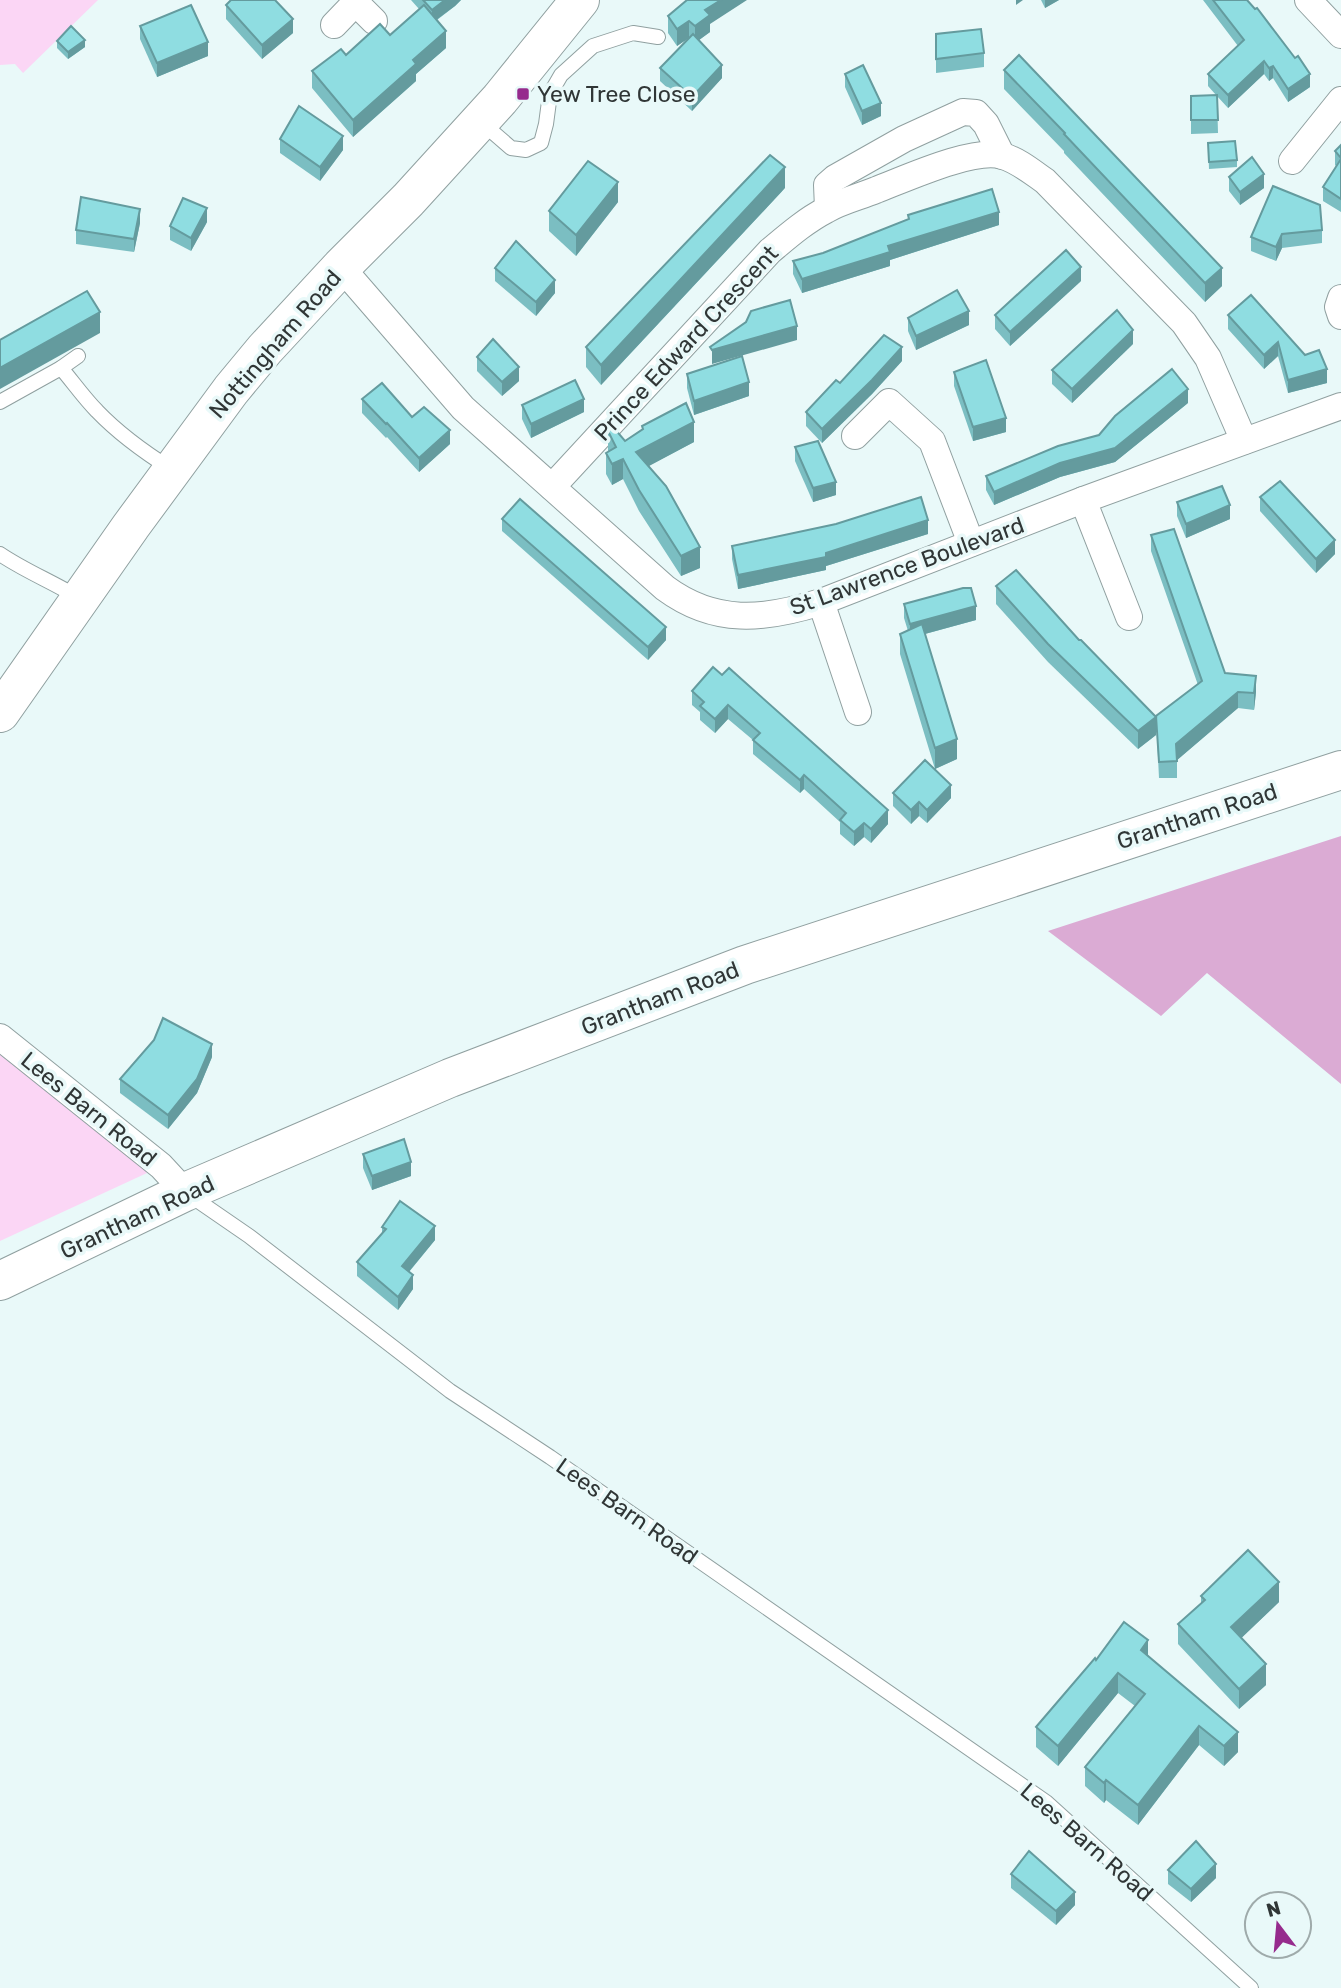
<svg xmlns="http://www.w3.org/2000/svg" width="1341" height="1988" viewBox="0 0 1341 1988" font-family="Rubik,sans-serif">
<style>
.green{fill:#fbd6f5}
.forest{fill:#dbabd4}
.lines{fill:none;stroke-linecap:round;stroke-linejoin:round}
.lane-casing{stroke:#90a0a0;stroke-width:16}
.street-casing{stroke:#90a0a0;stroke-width:28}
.secondary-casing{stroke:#90a0a0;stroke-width:40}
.highway-casing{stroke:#90a0a0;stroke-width:40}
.lane{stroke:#fff;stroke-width:14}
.street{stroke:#fff;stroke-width:26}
.secondary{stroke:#fff;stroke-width:38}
.highway{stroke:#fff;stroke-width:38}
.wall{fill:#7bbec2}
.shaded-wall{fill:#649b9e}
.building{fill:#8fdde1;stroke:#649b9e;stroke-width:2}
.poi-dot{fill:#962b8d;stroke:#e9f9f9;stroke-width:2.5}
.labels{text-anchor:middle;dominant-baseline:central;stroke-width:7;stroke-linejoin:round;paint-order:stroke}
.poi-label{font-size:23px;fill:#303636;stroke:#e9f9f9;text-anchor:start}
.street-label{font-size:23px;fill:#303636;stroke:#e9f9f9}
</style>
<rect width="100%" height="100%" fill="#e9f9f9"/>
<g class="green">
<path d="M0 0H98L23 73 15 64 0 65Z"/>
<path d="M0 1049 134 1151 147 1173 0 1241Z"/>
</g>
<path class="forest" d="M1341 836V1084L1207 973 1161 1016 1048 931Z"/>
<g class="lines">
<defs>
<g id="lane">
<path d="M481 122 511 148 526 150 541 143 546 124 550 94 561 75 593 46 633 33 658 37"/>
<path d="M61 368C73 382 84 398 97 411 119 434 144 452 171 469"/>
<path d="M0 402 61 368 78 356"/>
<path d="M0 554C25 571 53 582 79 598"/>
<path d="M188 1194 249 1236 450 1391 550 1457 1046 1802 1251 1988"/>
</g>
<g id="street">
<path d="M1308 0 1341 35"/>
<path d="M356 3 374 21"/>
<path d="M334 25 358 0"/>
<path d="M1292 161 1341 100"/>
<path d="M828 208 827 185 835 178 904 139 963 112 976 113 986 124 1002 156"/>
<path d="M341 267 463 408 665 588C715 625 764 620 821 602L1083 500 1341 406"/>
<path d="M1341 298 1338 307 1341 316"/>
<path d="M855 436 889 402 932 441 971 543"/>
<path d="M552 487 770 251C788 236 805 221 826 210 841 201 859 197 876 190 905 179 974 147 1003 156 1019 161 1032 172 1045 181L1184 323 1208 358 1244 441"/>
<path d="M1083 500 1129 617"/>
<path d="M821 602 858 712"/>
<path d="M0 1037 161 1166 185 1192"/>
</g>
<path id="secondary" d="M0 713 131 526 231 390 265 349 341 267 408 200 500 99 580 0"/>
<path id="highway" d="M0 1281 185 1192 450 1078 745 965 1341 770"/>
</defs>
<use href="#lane" class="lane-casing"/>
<use href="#street" class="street-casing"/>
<use href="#secondary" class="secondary-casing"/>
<use href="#highway" class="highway-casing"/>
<use href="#lane" class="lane"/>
<use href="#street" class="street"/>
<use href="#secondary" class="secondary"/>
<use href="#highway" class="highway"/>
</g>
<g class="wall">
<path d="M411 0H461L455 6 437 20 446 48 416 74V81L353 137 312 88V71L390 35 419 9Z"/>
<path d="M1041 0H1059L1045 8Z"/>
<path d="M1203 0H1247L1310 87 1288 102 1273 78 1269 81 1264 74 1228 108 1217 96 1218 133 1191 134V96L1216 95 1208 86V74L1238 46Z"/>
<path d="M226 5 293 33 262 59 226 19Z"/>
<path d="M668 16 710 24V32L699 40 722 78 692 111 660 81V68L687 39 677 46 668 33Z"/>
<path d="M140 26 208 56 157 77 140 39Z"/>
<path d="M936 34 984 53V67L936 73Z"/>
<path d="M57 41 85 47 68 59 57 48Z"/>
<path d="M1004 70 1222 286 1205 302 1064 153V151L1004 89Z"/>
<path d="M845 74 881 116 862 125 845 87Z"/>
<path d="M280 139 343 150 320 181 280 153Z"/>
<path d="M1208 143 1237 160V167L1209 169Z"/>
<path d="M1341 145V212L1323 201V187L1336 166 1335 165V151Z"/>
<path d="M1229 177 1264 188 1240 205 1229 191Z"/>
<path d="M785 188 601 385 586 367V347Z"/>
<path d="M618 202 576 256 549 231V211Z"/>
<path d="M908 215 999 225 890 260V266L802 293 793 274V261L823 253 908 219Z"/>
<path d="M207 222 191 251 170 240V226Z"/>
<path d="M140 223 134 252 76 244V230Z"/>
<path d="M1322 230V243L1282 248 1276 261 1251 251V237Z"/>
<path d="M495 268 555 293 536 316 495 281Z"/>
<path d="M1081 281 1010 346 995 329V315Z"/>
<path d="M1251 295 1327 383 1288 393 1278 356 1264 369 1228 329V315Z"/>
<path d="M908 318 969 325 916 350 908 331Z"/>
<path d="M1133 344 1072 403 1052 384V370Z"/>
<path d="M477 357 519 381 502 396 477 371Z"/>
<path d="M902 361 872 394 822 443 806 426V412L840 383Z"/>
<path d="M954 372 1006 432 973 441 954 386Z"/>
<path d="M687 374 749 396 694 415 687 388Z"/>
<path d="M362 399 412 417 450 444 419 472 387 437 386 438 362 413Z"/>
<path d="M1188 403 1115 462 1060 477 994 505 986 490V476Z"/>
<path d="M522 405 584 412 531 438 522 419Z"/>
<path d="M642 426 694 442 648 466 700 568 681 576 639 511 623 479 612 485 606 474V453L608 452V431L625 441 642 429Z"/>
<path d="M795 447 836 495 813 502 795 461Z"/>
<path d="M1260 497 1335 554 1316 573 1260 511Z"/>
<path d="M1177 502 1230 519 1186 538 1177 516Z"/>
<path d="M502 519 666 640 648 660 502 531Z"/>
<path d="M928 534 826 566V570L738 589 732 559V546Z"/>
<path d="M1151 535 1225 673 1256 692 1254 710 1238 708 1177 760V778H1159L1156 716 1198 685 1151 551Z"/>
<path d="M996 586 1156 735 1138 749 1048 662 996 604Z"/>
<path d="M904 604 976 620 925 634 957 759 935 769 900 654V634L908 631 904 618Z"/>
<path d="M713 667 888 824 871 843 864 837 854 846 840 834V822L804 789 800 793 753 754V740L728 719 715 733 700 720V712L692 705V691Z"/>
<path d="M893 793 951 798 927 823 919 816 911 824 893 806Z"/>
<path d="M212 1057 197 1093 168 1129 120 1093V1079Z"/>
<path d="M363 1154 411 1176 372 1190 363 1168Z"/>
<path d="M382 1227 435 1240 409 1272 413 1289 398 1310 357 1276V1262L382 1233Z"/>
<path d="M1201 1596 1279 1602 1241 1638 1266 1685 1239 1709 1178 1644V1624L1201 1603Z"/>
<path d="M1148 1657 1238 1752 1224 1766 1199 1745 1138 1825 1106 1800 1104 1803 1085 1786V1767L1135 1706 1118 1693 1058 1766 1036 1747V1727L1096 1660Z"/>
<path d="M1168 1870 1216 1878 1191 1902 1168 1884Z"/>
<path d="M1011 1874 1075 1905 1056 1925 1011 1888Z"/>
</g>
<g class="shaded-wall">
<path d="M445 0H461L455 6 432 23V10Z"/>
<path d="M721 0H747L710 24V32L695 43V26L705 10Z"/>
<path d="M1016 0H1023L1016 5Z"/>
<path d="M1045 0H1059L1045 8Z"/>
<path d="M293 19V33L262 59V45Z"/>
<path d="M689 21V38L677 46V29Z"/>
<path d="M446 31V48L416 74V81L353 137V120L413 60Z"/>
<path d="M85 40V47L68 59V52Z"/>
<path d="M208 42V56L157 77V63Z"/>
<path d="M1264 61V74L1228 108V95Z"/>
<path d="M722 65V78L692 111V97Z"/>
<path d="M1273 66V78L1269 81V68Z"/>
<path d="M1310 74V87L1288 102V89Z"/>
<path d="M881 103V116L862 125V111Z"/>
<path d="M343 136V150L320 181V167Z"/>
<path d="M785 167V188L601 385V365Z"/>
<path d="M1264 174V188L1240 205V192Z"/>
<path d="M618 182V202L576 256V235Z"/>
<path d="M207 208V222L191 251V238Z"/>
<path d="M140 209V223L134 252V239Z"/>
<path d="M999 212V225L890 260V266L802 293V279L888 246Z"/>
<path d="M1282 234V248L1276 261V247Z"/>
<path d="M1081 267V281L1010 346V332Z"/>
<path d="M1222 268V286L1205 302V283Z"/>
<path d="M555 280V293L536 316V302Z"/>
<path d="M969 311V325L916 350V336Z"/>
<path d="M100 312V333L0 389V368Z"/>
<path d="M797 326V340L712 364V350Z"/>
<path d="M1133 330V344L1072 403V389Z"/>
<path d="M1278 342V356L1264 369V355Z"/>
<path d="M902 347V361L872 394 822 443V429Z"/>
<path d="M519 367V381L502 396V382Z"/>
<path d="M1327 369V383L1288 393V380Z"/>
<path d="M749 382V396L694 415V401Z"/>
<path d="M1188 389V403L1115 462 1060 477 994 505V492Z"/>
<path d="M584 399V412L531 438V424Z"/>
<path d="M1006 418V432L973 441V427Z"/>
<path d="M694 422V442L636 473V452Z"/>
<path d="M450 430V444L419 472V458Z"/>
<path d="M623 459V479L612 485V464Z"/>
<path d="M836 482V495L813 502V488Z"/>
<path d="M1230 505V519L1186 538V524Z"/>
<path d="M928 520V534L826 566V570L738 589V575L826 553Z"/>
<path d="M1335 540V554L1316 573V559Z"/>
<path d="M700 547V568L681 576V556Z"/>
<path d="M976 606V620L910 638V624Z"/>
<path d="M666 627V640L648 660V647Z"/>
<path d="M1256 676V692L1254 710V693Z"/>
<path d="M1238 692V708L1176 761V744Z"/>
<path d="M728 705V719L715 733V719Z"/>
<path d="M1156 717V735L1138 749V731Z"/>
<path d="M957 739V759L935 769V748Z"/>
<path d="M804 775V789L800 793V780Z"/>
<path d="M951 785V798L927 823V810Z"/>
<path d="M919 802V816L911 824V810Z"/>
<path d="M888 810V824L871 843V829Z"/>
<path d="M864 823V837L854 846V832Z"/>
<path d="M212 1044V1057L197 1093 168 1129V1115Z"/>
<path d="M411 1162V1176L372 1190V1176Z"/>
<path d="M435 1226V1240L402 1280V1266Z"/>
<path d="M413 1275V1289L398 1310V1297Z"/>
<path d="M1279 1582V1602L1231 1648V1627Z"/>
<path d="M1148 1640V1660L1141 1650Z"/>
<path d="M1266 1664V1685L1239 1709V1689Z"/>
<path d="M1118 1673V1693L1058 1766V1746Z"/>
<path d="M1199 1726V1745L1138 1825V1805Z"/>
<path d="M1238 1732V1752L1224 1766V1746Z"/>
<path d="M1106 1780V1800L1104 1803V1783Z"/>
<path d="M1216 1864V1878L1191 1902V1889Z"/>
<path d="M1075 1892V1905L1056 1925V1911Z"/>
</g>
<g class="building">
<path d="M231 0H275L293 19 262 45 226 5Z"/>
<path d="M423 0H445L432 10Z"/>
<path d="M687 0H721L705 10 710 15 695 26 689 21 677 29 668 16Z"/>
<path d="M1213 0H1247L1255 9 1257 8 1295 58 1298 56 1310 74 1288 89 1273 66 1269 68 1264 61 1228 95 1208 74 1244 40Z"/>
<path d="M191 5 208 42 157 63 140 26Z"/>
<path d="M424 5 446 31 413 60 416 64 353 120 312 71 341 49 346 55 380 24 390 35Z"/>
<path d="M71 26 85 40 68 52 57 41Z"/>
<path d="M981 29 984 53 936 59V34Z"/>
<path d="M693 34 722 65 692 97 660 68Z"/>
<path d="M1019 55 1222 268 1205 283 1064 134 1065 133 1004 70Z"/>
<path d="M863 65 881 103 862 111 845 74Z"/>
<path d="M1217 95 1218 120H1191V96Z"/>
<path d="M299 106 343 136 320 167 280 139Z"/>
<path d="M1235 141 1237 160 1209 162 1208 143Z"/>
<path d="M1341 145V158L1335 151Z"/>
<path d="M770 155 785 167 601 365 586 347Z"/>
<path d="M1252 157 1264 174 1240 192 1229 177Z"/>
<path d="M1341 159V199L1323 187Z"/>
<path d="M588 161 618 182 576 235 549 211Z"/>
<path d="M1273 186 1320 205 1322 230 1282 234 1276 247 1251 237Z"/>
<path d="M992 189 999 212 888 246 890 252 802 279 793 261 823 253 909 219 908 215Z"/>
<path d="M81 197 140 209 134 239 76 230Z"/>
<path d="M183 198 207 208 191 238 170 226Z"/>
<path d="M516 241 555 280 536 302 495 268Z"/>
<path d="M1066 250 1081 267 1010 332 995 315Z"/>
<path d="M957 290 969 311 916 336 908 318Z"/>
<path d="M87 291 100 312 0 368V340Z"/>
<path d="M1251 295 1305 355 1319 350 1327 369 1288 380 1278 342 1264 355 1228 315Z"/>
<path d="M790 300 797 326 712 350 710 347 746 322 751 311Z"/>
<path d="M1117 310 1133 330 1072 389 1052 370Z"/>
<path d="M884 335 902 347 872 380 822 429 806 412 836 380 840 383Z"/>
<path d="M493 339 519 367 502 382 477 357Z"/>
<path d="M742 356 749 382 694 401 687 374Z"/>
<path d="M986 360 1006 418 973 427 954 372Z"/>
<path d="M1172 369 1188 389 1115 448 1060 463 994 492 986 476 1058 446 1099 435 1115 416Z"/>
<path d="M575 380 584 399 531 424 522 405Z"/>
<path d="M382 383 412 417 424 407 450 430 419 458 387 423 386 424 362 399Z"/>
<path d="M686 403 694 422 636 452 666 486 700 547 681 556 639 490 623 459 612 464 606 453 616 447 608 431 614 428 625 441 643 429 642 426Z"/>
<path d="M818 441 836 482 813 488 795 447Z"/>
<path d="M1280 481 1335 540 1316 559 1260 497Z"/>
<path d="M1222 486 1230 505 1186 524 1177 502Z"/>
<path d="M921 497 928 520 826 553V557L738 575 732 546 836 524Z"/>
<path d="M520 499 666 627 648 647 502 519Z"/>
<path d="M1174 529 1225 673 1256 676 1254 693 1238 692 1176 744 1177 761 1159 762 1156 716 1202 681 1151 535Z"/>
<path d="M1016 570 1079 640H1081L1156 717 1138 731 1048 644 996 586Z"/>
<path d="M963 588H971L976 606 910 624 904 604Z"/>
<path d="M922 624 957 739 935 748 900 634Z"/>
<path d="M713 667 722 675 729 668 888 810 871 829 864 823 854 832 840 820 846 813 804 775 800 780 753 740 760 733 728 705 715 719 700 706 704 702 692 691Z"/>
<path d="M925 760 951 785 927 810 919 802 911 810 893 793Z"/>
<path d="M163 1018 212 1044 197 1079 168 1115 120 1079 154 1040Z"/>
<path d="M404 1139 411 1162 372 1176 363 1154Z"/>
<path d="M400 1201 435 1226 402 1266 413 1275 398 1297 357 1262 386 1229 382 1227Z"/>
<path d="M1248 1550 1279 1582 1231 1627 1266 1664 1239 1689 1178 1624 1205 1600 1201 1596Z"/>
<path d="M1124 1622 1148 1640 1141 1650 1238 1732 1224 1746 1199 1726 1138 1805 1106 1780 1104 1783 1085 1767 1145 1694 1118 1673 1058 1746 1036 1727 1095 1658 1096 1660Z"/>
<path d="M1196 1841 1216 1864 1191 1889 1168 1870Z"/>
<path d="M1029 1851 1075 1892 1056 1911 1011 1874Z"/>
</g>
<rect class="poi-dot" x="516" y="87" width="14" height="14" rx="3.5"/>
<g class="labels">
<g class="poi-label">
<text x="537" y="94">Yew Tree Close</text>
</g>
<g class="street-label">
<text transform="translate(686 343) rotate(-47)">Prince Edward Crescent</text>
<text transform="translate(275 344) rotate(-49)">Nottingham Road</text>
<text transform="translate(907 566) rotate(-20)">St Lawrence Boulevard</text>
<text transform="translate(1197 816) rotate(-18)">Grantham Road</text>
<text transform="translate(660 998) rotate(-21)">Grantham Road</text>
<text transform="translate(89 1109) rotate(39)">Lees Barn Road</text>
<text transform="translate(137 1217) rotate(-25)">Grantham Road</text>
<text transform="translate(627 1511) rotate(35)">Lees Barn Road</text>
<text transform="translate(1087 1842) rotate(41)">Lees Barn Road</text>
</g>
</g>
<g transform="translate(1278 1925) rotate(344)"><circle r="33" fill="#e9f9f9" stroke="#9fabab" stroke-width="2"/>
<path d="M0-5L12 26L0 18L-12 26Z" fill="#962b8d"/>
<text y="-10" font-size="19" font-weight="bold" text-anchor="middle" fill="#303636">N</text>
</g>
</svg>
